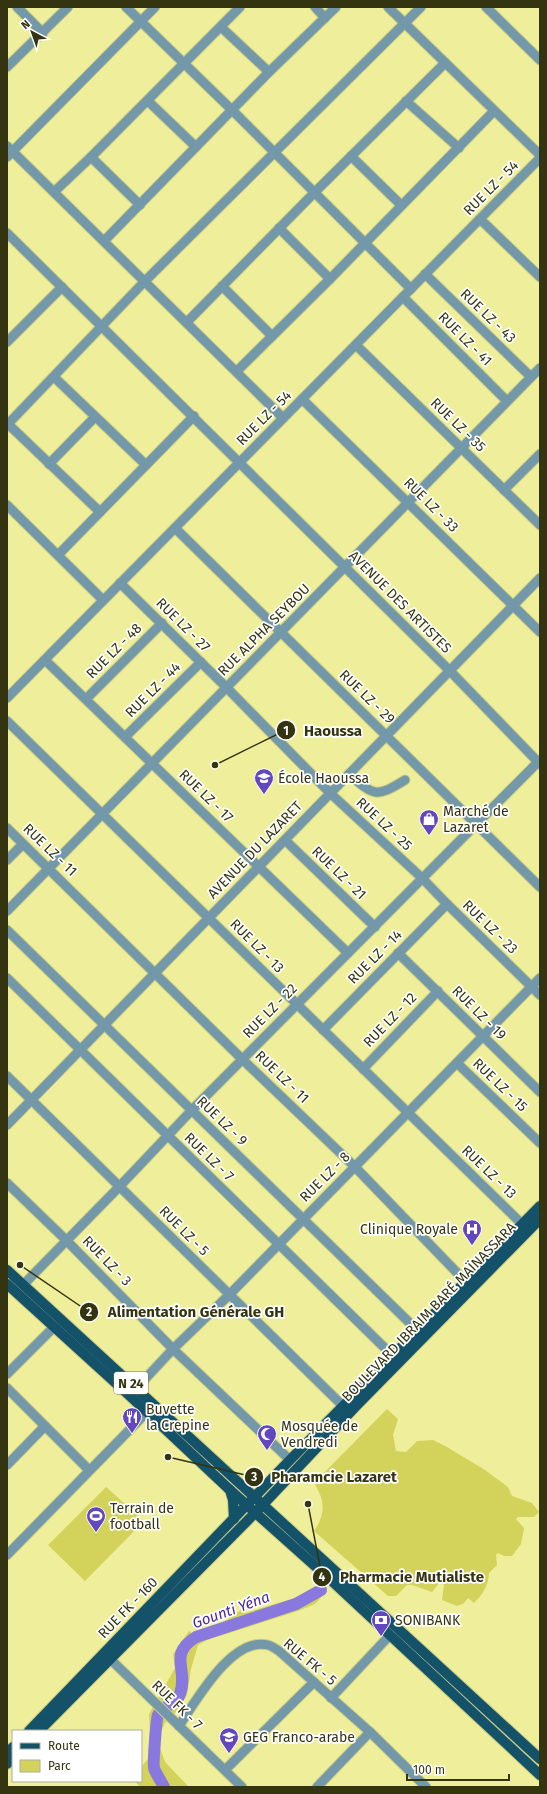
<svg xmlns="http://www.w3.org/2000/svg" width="547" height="1794" viewBox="0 0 547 1794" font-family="'Fira Sans',sans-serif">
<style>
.green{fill:#d3d25a}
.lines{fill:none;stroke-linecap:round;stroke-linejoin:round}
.river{stroke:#8979de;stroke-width:12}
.minor-casing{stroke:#cdcd82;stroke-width:11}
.major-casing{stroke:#cdcd82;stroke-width:12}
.minor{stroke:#7398a9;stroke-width:9}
.major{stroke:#14526a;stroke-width:10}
.labels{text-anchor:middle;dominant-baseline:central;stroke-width:3.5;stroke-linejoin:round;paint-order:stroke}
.shield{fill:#fff;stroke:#717158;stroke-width:1}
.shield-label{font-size:13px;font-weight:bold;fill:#343411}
.street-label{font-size:14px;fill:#343411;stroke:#fff}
.poi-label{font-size:14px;fill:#343411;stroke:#fff;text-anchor:start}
.water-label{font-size:15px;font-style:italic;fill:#49279d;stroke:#fff}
.leader{fill:none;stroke:#343411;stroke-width:1.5}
.callout-dot{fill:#343411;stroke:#fff;stroke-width:1.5}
.mark-label{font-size:12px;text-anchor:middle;font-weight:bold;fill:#fff}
.callout-label{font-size:15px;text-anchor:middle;font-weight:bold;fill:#343411;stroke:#fff;stroke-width:3.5;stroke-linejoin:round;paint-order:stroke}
</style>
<rect width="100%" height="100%" fill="#efef9b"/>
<g class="green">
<path d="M387 1409 398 1419 393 1435 396 1451 406 1452 417 1441 433 1440 447 1447 485 1470 508 1487 512 1496 532 1503 539 1512 534 1517H518L516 1519 524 1528 521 1544 512 1556H504L498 1553 496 1555 497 1565 489 1573C489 1585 482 1595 474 1603L468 1598 463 1604 457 1606 442 1600 444 1585 440 1582 432 1592 412 1585H407L396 1596H388L314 1531C326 1514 325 1500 314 1483Z"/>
<path d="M106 1487 144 1521 85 1581 48 1545Z"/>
<path d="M321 1590 325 1593 315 1604 298 1611 207 1640 198 1645 191 1669 187 1695 178 1710 165 1723 161 1732 159 1745 165 1762 189 1787H140L135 1781H141V1767L148 1759 150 1732 149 1714 175 1668 173 1654 189 1631 199 1639 244 1608 245 1613Z"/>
</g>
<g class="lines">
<path class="river" d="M164 1787C161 1781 156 1774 154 1768 153 1765 156 1719 158 1715 162 1706 177 1704 180 1694 189 1669 167 1655 196 1637L296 1604 321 1590"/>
<defs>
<g id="minor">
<path d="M17 7 43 33"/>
<path d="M126 7 233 111 411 289"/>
<path d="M315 7 325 18"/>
<path d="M388 7 540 155"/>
<path d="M486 7 540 60"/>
<path d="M221 27 269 72"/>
<path d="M7 67 68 7"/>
<path d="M148 101 196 147"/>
<path d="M406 101 459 148"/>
<path d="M7 146 283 418"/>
<path d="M351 156 401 205"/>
<path d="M7 157 155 7"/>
<path d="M91 157 140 205"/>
<path d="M54 192 91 157 240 7"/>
<path d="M480 219 540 277"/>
<path d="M279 228 330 279"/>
<path d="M7 233 450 671 540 764"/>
<path d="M104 241 269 72 336 7"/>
<path d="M425 274 531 377"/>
<path d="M222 286 272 336"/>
<path d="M403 297 507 401"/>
<path d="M187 322 314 193 445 63"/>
<path d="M7 342 62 287"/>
<path d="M356 345 540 525"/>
<path d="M237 371 330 279 494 111"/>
<path d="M54 377 146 465"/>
<path d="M302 399 540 632"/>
<path d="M8 424 100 512"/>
<path d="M7 425 145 281 421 7"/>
<path d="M49 464 95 417"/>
<path d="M504 490 540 454"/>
<path d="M7 505 103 600"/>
<path d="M175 528 540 887"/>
<path d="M58 555 194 416"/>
<path d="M120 583 226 687 330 793 422 878 447 904 540 995"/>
<path d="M45 660 348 953"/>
<path d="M7 698 540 158"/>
<path d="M86 699 162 623"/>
<path d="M7 721 522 1224"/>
<path d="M125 737 201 662"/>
<path d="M349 774C374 796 376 798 405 780"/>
<path d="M7 828 242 1059 355 1167 466 1282"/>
<path d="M285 840 375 927"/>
<path d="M7 860 23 844"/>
<path d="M7 911 540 368"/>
<path d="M7 930 418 1331"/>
<path d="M398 953 540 1092"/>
<path d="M7 978 393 1356"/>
<path d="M323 1030 447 904"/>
<path d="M457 1063 540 1143"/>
<path d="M363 1069 438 991"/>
<path d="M7 1076 343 1406"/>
<path d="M7 1125 540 578"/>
<path d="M7 1183 66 1240 173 1349 290 1460"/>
<path d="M23 1285 119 1187 191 1111 540 760"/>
<path d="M7 1374 54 1327"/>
<path d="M7 1388 89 1470"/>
<path d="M132 1393 173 1349 229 1295 540 978"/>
<path d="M7 1465 45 1426"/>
<path d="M7 1555 147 1412"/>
<path d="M105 1654 242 1787"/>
<path d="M331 1698 390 1635"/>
<path d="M179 1726C196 1701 232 1636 268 1645 272 1646 276 1649 279 1651L370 1732 426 1787"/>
<path d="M225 1770 314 1682"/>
<path d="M317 1787 370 1732"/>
</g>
<g id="major">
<path d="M7 1270 540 1759"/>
<path d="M7 1284 129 1395 230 1490 333 1582 540 1775"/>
<path d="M230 1490 233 1500 234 1519"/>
<path d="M29 1731 290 1460 540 1206"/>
<path d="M39 1731 255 1513 357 1405 540 1219"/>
<path d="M7 1753 13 1747"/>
<path d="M7 1764 13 1758"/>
</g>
</defs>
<use href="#minor" class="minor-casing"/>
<use href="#major" class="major-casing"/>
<use href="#minor" class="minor"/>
<use href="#major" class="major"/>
</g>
<defs>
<symbol id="school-pin" viewBox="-11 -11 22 30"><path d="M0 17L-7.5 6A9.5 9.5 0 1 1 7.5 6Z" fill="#6247bf" stroke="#fff"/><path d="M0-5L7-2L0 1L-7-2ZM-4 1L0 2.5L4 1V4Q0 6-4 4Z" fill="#fff"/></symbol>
<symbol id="shop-pin" viewBox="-11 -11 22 30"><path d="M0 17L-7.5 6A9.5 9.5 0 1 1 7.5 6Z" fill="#6247bf" stroke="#fff"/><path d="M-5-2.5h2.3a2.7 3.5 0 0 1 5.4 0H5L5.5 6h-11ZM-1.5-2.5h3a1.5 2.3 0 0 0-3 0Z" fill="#fff"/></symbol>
<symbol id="hospital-pin" viewBox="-11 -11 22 30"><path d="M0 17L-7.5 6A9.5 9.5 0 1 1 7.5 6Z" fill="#6247bf" stroke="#fff"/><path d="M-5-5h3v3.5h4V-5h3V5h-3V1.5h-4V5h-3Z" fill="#fff"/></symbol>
<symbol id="restaurant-pin" viewBox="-11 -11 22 30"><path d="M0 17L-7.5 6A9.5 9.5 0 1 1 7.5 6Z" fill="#6247bf" stroke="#fff"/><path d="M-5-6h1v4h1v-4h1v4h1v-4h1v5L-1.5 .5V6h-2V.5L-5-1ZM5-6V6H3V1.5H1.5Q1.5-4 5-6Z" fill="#fff"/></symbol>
<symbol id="mosque-pin" viewBox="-11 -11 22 30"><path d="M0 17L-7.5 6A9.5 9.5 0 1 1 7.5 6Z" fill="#6247bf" stroke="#fff"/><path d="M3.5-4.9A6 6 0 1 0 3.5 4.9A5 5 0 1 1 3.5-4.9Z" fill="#fff"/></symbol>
<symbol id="stadium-pin" viewBox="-11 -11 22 30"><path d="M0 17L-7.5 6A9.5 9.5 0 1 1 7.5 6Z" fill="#6247bf" stroke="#fff"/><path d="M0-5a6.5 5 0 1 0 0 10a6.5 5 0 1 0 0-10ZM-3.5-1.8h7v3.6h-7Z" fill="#fff"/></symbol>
<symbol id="bank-pin" viewBox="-11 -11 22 30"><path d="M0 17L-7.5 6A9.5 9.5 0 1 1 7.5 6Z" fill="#6247bf" stroke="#fff"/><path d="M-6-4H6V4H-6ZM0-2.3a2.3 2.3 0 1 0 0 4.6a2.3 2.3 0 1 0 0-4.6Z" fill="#fff"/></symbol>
</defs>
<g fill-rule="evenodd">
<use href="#school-pin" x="253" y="767" width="22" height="30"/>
<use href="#shop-pin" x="418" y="808" width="22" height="30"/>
<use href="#hospital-pin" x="461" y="1218" width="22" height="30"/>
<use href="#restaurant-pin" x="121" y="1406" width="22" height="30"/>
<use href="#mosque-pin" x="256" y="1423" width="22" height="30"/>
<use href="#stadium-pin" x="85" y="1505" width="22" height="30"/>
<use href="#bank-pin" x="370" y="1609" width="22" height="30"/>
<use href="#school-pin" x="218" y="1726" width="22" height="30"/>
</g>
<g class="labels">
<rect class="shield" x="114" y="1372" width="34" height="22" rx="3"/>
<g class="shield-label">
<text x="131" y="1383">N 24</text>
</g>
<g class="street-label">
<text transform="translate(491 188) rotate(-45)">RUE LZ - 54</text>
<text transform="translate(488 316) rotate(44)">RUE LZ - 43</text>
<text transform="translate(465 339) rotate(45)">RUE LZ - 41</text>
<text transform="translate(264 418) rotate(-45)">RUE LZ - 54</text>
<text transform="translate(458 425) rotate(44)">RUE LZ - 35</text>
<text transform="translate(431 505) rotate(45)">RUE LZ - 33</text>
<text transform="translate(400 602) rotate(45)">AVENUE DES ARTISTES</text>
<text transform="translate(183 625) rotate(45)">RUE LZ - 27</text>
<text transform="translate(264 630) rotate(-45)">RUE ALPHA SEYBOU</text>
<text transform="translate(114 651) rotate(-45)">RUE LZ - 48</text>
<text transform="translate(153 690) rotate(-45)">RUE LZ - 44</text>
<text transform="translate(367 697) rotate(44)">RUE LZ - 29</text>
<text transform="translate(206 796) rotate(44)">RUE LZ - 17</text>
<text transform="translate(384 824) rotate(43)">RUE LZ - 25</text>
<text transform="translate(50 850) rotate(44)">RUE LZ - 11</text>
<text transform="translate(255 850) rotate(-46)">AVENUE DU LAZARET</text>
<text transform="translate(339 873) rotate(44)">RUE LZ - 21</text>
<text transform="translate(490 927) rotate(44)">RUE LZ - 23</text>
<text transform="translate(257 946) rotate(45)">RUE LZ - 13</text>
<text transform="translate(375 957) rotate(-45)">RUE LZ - 14</text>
<text transform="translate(270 1011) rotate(-45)">RUE LZ - 22</text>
<text transform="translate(479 1013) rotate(45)">RUE LZ - 19</text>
<text transform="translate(390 1020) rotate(-46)">RUE LZ - 12</text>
<text transform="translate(282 1077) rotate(44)">RUE LZ - 11</text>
<text transform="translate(500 1085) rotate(44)">RUE LZ - 15</text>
<text transform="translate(222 1121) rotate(44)">RUE LZ - 9</text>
<text transform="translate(209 1157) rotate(44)">RUE LZ - 7</text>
<text transform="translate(489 1172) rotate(44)">RUE LZ - 13</text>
<text transform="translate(325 1177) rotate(-45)">RUE LZ - 8</text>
<text transform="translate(184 1231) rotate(45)">RUE LZ - 5</text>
<text transform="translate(107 1261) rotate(46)">RUE LZ - 3</text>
<text transform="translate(429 1312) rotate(-46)">BOULEVARD IBRAIM BARÉ MAÏNASSARA</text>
<text transform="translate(128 1608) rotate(-46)">RUE FK - 160</text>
<text transform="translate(310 1662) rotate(40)">RUE FK - 5</text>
<text transform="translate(177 1705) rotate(44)">RUE FK - 7</text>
</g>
<g class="poi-label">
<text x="278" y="778">École Haoussa</text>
<text x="443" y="811">Marché de<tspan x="443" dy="16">Lazaret</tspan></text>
<text x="458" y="1229" text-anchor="end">Clinique Royale</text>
<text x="146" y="1409">Buvette<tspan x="146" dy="16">la Crepine</tspan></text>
<text x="281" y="1426">Mosquée de<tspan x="281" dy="16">Vendredi</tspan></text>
<text x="110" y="1508">Terrain de<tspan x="110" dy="16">football</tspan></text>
<text x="395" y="1620">SONIBANK</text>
<text x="243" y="1737">GEG Franco-arabe</text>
</g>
<g class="water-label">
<text transform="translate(231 1610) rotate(-20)">Gounti Yéna</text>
</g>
</g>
<path class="leader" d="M215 765L286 730M20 1265L89 1312M168 1457L254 1477M308 1504L322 1577"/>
<g class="callout-dot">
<circle cx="215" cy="765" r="4"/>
<circle cx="20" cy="1265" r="4"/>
<circle cx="168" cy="1457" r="4"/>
<circle cx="308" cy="1504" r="4"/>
<circle cx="286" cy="730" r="10"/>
<circle cx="89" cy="1312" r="10"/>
<circle cx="254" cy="1477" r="10"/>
<circle cx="322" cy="1577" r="10"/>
</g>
<g class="mark-label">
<text x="286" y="735">1</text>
<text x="89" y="1316">2</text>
<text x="254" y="1481">3</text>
<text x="322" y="1581">4</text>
</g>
<g class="callout-label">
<text x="333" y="736">Haoussa</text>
<text x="196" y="1317">Alimentation Générale GH</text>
<text x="334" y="1482">Pharamcie Lazaret</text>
<text x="412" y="1582">Pharmacie Mutialiste</text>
</g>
<rect width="547" height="1794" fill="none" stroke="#343411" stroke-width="16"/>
<rect x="12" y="1730" width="130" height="52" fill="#ffffff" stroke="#aeaea0"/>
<rect x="20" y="1743" width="20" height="6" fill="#14526a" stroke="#aeaea0"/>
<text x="48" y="1750" font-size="12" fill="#343411">Route</text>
<rect x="20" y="1760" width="20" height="12" fill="#d3d25a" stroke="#aeaea0"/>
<text x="48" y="1770" font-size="12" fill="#343411">Parc</text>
<g transform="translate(32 32) rotate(319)" stroke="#ffffff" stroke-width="3" paint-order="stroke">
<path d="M0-3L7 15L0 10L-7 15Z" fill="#343411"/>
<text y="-6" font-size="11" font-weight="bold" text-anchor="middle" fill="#343411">N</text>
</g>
<path d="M407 1774v6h102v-6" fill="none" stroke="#343411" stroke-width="2"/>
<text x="413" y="1774" font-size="12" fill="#343411" stroke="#ffffff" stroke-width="3" paint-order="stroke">100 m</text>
</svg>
